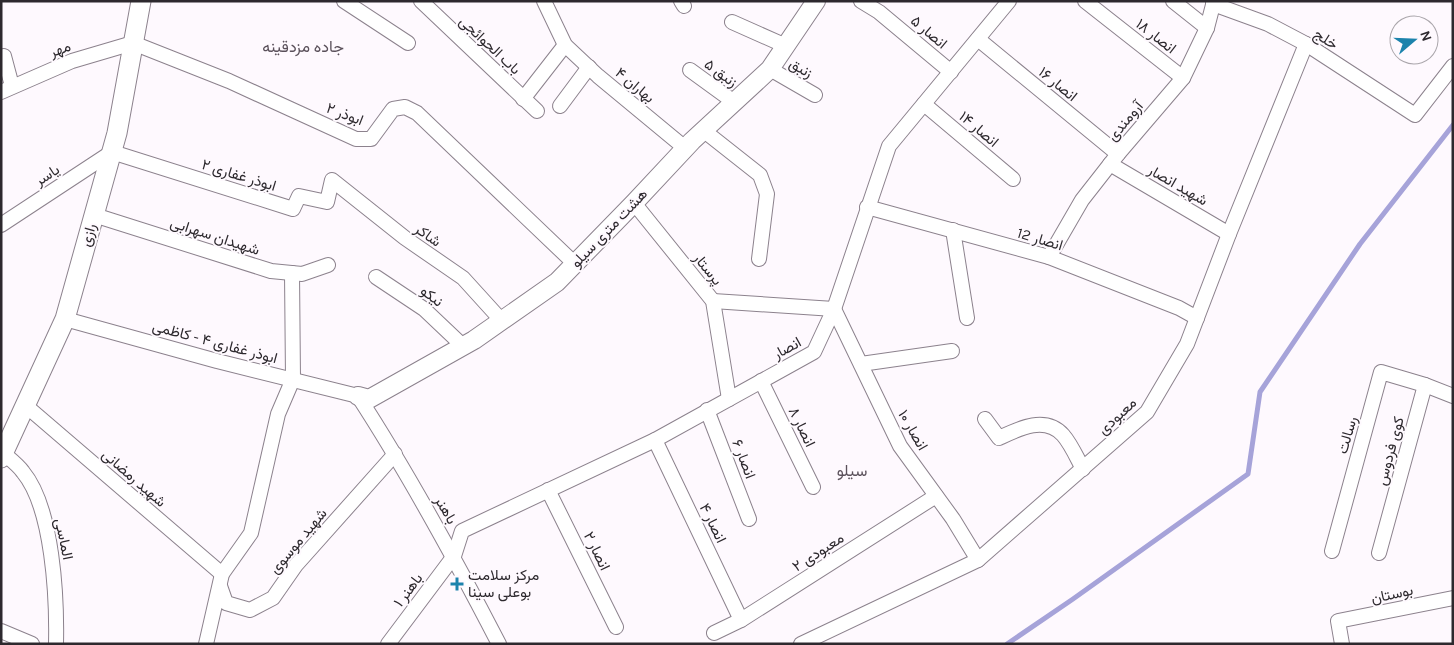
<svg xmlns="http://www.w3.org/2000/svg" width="1454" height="645" viewBox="0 0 1454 645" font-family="Karla,Vazirmatn,sans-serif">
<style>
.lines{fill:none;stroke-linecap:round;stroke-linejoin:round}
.stream{stroke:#a6a3d9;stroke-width:5}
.minor-casing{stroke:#8c828d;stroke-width:16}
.tertiary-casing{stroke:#8c828d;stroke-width:20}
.secondary-casing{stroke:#8c828d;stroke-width:21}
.minor{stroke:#fff;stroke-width:14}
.tertiary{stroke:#fff;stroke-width:18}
.secondary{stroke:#fff;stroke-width:19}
.poi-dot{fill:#1c83ac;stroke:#fef9fe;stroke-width:2}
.labels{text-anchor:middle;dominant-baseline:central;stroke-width:4;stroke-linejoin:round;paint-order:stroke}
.street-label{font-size:15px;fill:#2d292e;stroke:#fef9fe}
.poi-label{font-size:15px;fill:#2d292e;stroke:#fef9fe;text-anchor:start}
.neighbourhood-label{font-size:16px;fill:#5a505a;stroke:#fef9fe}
</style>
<rect width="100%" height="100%" fill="#fef9fe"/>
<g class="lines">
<path class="stream" d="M1007 644 1073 599 1248 474 1260 392 1360 244 1453 125"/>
<defs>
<g id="minor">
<path d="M344 1 408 43"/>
<path d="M421 1 537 111"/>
<path d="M544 1 565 45 598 76 685 148"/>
<path d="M681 1 684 6"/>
<path d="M861 1 879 12 951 72"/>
<path d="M1085 1 1183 78"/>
<path d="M1173 1 1207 28"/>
<path d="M1213 4 1268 24 1306 44 1415 115 1453 66"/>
<path d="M732 22 786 46"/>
<path d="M978 39 1118 154"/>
<path d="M1 58 4 56 12 86"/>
<path d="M770 69 815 95"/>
<path d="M690 70 734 102"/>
<path d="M1 92 72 61 133 43 229 81 356 139H371L393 109 405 107 417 113 575 264"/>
<path d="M523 99 565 45"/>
<path d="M924 104 1013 179"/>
<path d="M560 106 589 67"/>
<path d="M703 130 760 175 767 194 759 259"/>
<path d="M1110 164 1229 234"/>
<path d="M634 203 713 301 729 399"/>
<path d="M867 207 1049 257 1179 308 1197 318"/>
<path d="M94 215 271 271 302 274 328 265"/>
<path d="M1 225 112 152 293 209 299 196 327 202 332 180 405 238 463 278 502 321"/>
<path d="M953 230 967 318"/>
<path d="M1049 257 1082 200 1118 154 1183 78 1207 28 1214 1"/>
<path d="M376 277 424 309 463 346"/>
<path d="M713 301 834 309"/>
<path d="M834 309 900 446 953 519 978 560"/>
<path d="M65 319 217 361 358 396C410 476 455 559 499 644"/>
<path d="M861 364 952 351"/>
<path d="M761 381 813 487"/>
<path d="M25 405 222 574"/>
<path d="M707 410 749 519"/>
<path d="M985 419 999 438C1018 429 1045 415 1063 435 1071 444 1077 458 1083 469"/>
<path d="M655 440 741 620"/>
<path d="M3 453C10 459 18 465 23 472 53 508 57 598 56 644"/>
<path d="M548 490 616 627"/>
<path d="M1332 551 1381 372 1425 385"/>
<path d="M1379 553 1425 385 1453 396"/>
<path d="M220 586 226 603 250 610 273 598 296 565 395 454"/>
<path d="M1 631 32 644"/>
<path d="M714 633 741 620 936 496"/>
<path d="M206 644 222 574 251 533 278 414 293 379 292 273"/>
<path d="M388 644 454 556 462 531 655 440 814 352 834 309 889 146 1009 1"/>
<path d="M801 644 978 560 1147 412 1187 344 1229 234 1306 44"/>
<path d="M1342 644 1338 621 1453 598"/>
</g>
<path id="tertiary" d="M358 396 369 399 474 340 557 282 634 203 692 141 770 69 816 1"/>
<path id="secondary" d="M1 458 65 319 117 133 141 1"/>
</defs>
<use href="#minor" class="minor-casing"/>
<use href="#tertiary" class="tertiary-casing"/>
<use href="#secondary" class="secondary-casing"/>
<use href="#minor" class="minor"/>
<use href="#tertiary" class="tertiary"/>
<use href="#secondary" class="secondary"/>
</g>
<path class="poi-dot" d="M454.5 576.5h5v5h5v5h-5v5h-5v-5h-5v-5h5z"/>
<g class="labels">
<g class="street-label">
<text transform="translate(929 32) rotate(40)">انصار ۵</text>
<text transform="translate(1156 36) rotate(38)">انصار ۱۸</text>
<text transform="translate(1326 39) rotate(33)">خلج</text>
<text transform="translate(490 45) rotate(43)">باب الحوائجی</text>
<text transform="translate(60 49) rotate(-20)">مهر</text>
<text transform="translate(801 68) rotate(30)">زنبق</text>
<text transform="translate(721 73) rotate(36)">زنبق ۵</text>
<text transform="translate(1058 84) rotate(39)">انصار ۱۶</text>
<text transform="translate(635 85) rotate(40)">بهاران ۴</text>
<text transform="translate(345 114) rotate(21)">ابوذر ۲</text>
<text transform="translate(1125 121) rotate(-50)">آرومندی</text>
<text transform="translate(979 129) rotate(40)">انصار ۱۴</text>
<text transform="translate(47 175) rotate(-33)">یاسر</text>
<text transform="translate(239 175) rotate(17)">ابوذر غفاری ۲</text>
<text transform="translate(1178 185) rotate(30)">شهید انصار</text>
<text transform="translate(609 228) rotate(-46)">هشت متری سیلو</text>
<text transform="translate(88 235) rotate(-74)">رازی</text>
<text transform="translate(428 235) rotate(35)">شاکر</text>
<text transform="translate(215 236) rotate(18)">شهیدان سهرابی</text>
<text transform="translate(1040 239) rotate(17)">انصار 12</text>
<text transform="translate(708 269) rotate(51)">پرستار</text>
<text transform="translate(432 296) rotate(38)">نیکو</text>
<text transform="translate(215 342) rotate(15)">ابوذر غفاری ۴ - کاظمی</text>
<text transform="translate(787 348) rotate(-29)">انصار</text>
<text transform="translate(1117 416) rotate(-43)">معبودی</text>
<text transform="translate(802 427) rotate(64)">انصار ۸</text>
<text transform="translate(913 430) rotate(60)">انصار ۱۰</text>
<text transform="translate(1347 435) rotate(-74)">رسالت</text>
<text transform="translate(1390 451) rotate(-75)">کوی فردوس</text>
<text transform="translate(744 459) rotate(69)">انصار ۶</text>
<text transform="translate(134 478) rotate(41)">شهید رمضانی</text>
<text transform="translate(446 510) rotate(60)">باهنر</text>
<text transform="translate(713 523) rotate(64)">انصار ۴</text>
<text transform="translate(64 539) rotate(78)">الماسی</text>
<text transform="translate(298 541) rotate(-50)">شهید موسوی</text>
<text transform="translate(597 551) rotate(64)">انصار ۲</text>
<text transform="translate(818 552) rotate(-33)">معبودی ۲</text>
<text transform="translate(408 590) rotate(-53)">باهنر ۱</text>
<text transform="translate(1392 594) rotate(-12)">بوستان</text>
</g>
<g class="poi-label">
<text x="468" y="575">مرکز سلامت<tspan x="468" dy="17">بوعلی سینا</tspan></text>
</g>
<g class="neighbourhood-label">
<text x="303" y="46">جاده مزدقینه</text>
<text x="852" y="470">سیلو</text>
</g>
</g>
<rect width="1454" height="645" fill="none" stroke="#2d292e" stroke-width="5"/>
<g transform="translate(1414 40) rotate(71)"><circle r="24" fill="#fef9fe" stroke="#aaa6ab"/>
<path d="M0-4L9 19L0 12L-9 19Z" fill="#1c83ac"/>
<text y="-8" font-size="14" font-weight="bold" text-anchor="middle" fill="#2d292e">N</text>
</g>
</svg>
